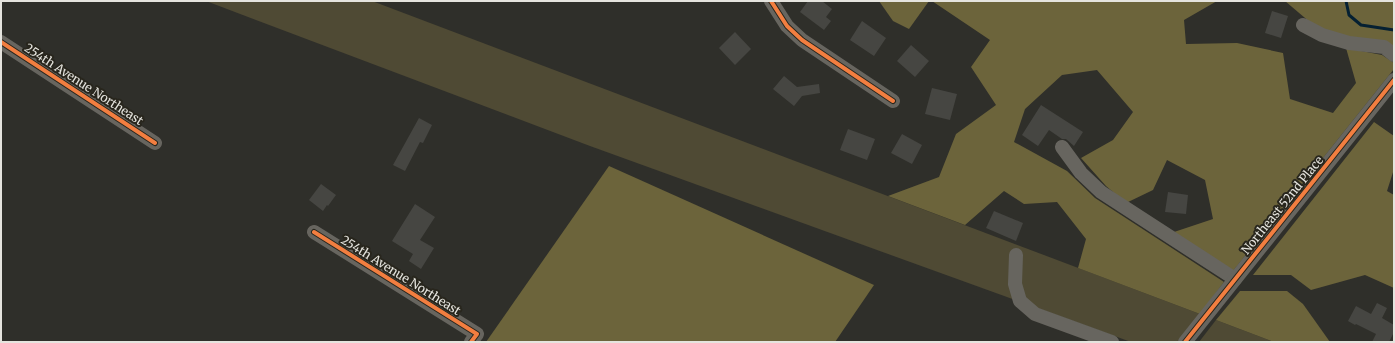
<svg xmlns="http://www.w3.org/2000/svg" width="1395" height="343" viewBox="0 0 1395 343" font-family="Merriweather,serif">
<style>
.green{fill:#4f4a34}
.forest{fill:#6c643b}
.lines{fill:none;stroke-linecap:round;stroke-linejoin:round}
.stream{stroke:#052032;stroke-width:3}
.building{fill:#464642}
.minor{stroke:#67655f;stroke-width:14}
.cycleway-casing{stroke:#28261d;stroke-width:6}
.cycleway{stroke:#f27e40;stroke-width:4}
.labels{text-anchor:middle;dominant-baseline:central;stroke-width:4;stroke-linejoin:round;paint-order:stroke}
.street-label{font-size:12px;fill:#e5e4de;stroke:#28261d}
</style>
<rect width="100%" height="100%" fill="#2f2f2a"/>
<g class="green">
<path d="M206 1H372L1200 314 1177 342H1131L590 146Z"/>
<path d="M1216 320 1274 342H1199Z"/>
</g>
<g class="forest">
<path d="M879 1H929L909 29 893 21Z"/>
<path d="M932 1H1217L1184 20 1186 44 1237 43 1283 53 1290 99 1333 113 1356 83 1346 48 1382 55 1394 63V69L1233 271 1174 232 1213 219 1205 180 1167 160 1153 190 1126 203 1106 186 1081 158 1113 140 1133 112 1097 70 1062 75 1025 109 1014 142 1067 171 1095 198 1224 282 1200 314 1078 268 1086 239 1057 202 1024 204 1004 191 965 225 888 196 939 177 956 134 996 105 971 67 990 40Z"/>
<path d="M1285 1H1394V48L1318 29Z"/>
<path d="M1374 122 1394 136V169L1387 191 1394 195V288L1365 275 1311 290 1291 275H1253Z"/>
<path d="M609 166 874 285 835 342H486Z"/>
<path d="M1240 291H1287L1303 304 1330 342H1274L1216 320Z"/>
</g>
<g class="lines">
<path class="stream" d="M1346 1 1349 15 1361 25 1394 30"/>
</g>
<g class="building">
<path d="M808 1H822L832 9 826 17 831 21 824 30 800 12Z"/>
<path d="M1272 11 1288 16 1281 38 1265 33Z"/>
<path d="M862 21 886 38 874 56 850 40Z"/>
<path d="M735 32 751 49 735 65 719 48Z"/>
<path d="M911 45 929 61 915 77 897 61Z"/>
<path d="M784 76 797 87 819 84 820 93 802 96 794 106 773 89Z"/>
<path d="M932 88 957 94 950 120 925 114Z"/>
<path d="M1041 105 1083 132 1074 146 1066 139H1062L1049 130 1038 146 1022 135Z"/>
<path d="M419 118 432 125 423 143 420 142 405 171 393 165Z"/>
<path d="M848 129 875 139 867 160 840 150Z"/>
<path d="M902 134 922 145 912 164 891 153Z"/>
<path d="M321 184 336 195 328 206 327 205 323 211 309 200Z"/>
<path d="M1168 192 1188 195 1186 214 1165 212Z"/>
<path d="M415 204 435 217 420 240 434 248 421 269 409 261 413 254 392 241Z"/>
<path d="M994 211 1023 223 1016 241 986 228Z"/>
<path d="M1377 303 1387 308 1382 318 1394 325V332L1389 342H1372L1376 334 1356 324 1355 325 1348 321 1356 306 1371 314Z"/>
</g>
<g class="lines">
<g class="minor">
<path d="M771 1 787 26 802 40 893 101"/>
<path d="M1303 25 1322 35 1349 43 1384 47 1394 55"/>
<path d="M1 42 155 143"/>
<path d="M1062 147 1081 173 1101 192 1235 279"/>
<path d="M314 232 477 334 471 342"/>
<path d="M1016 255 1015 284 1020 301 1035 314 1112 342"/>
<path d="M1185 342 1394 80"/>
</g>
<defs>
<g id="cycleway">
<path d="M771 1 787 26 802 40 893 101"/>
<path d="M1 42 155 143"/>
<path d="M314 232 477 334 471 342"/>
<path d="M1185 342 1394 80"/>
</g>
</defs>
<use href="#cycleway" class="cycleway-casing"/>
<use href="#cycleway" class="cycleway"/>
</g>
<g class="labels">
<g class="street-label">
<text transform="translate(84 84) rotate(33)">254th Avenue Northeast</text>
<text transform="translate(1282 205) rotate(-51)">Northeast 52nd Place</text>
<text transform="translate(401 275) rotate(32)">254th Avenue Northeast</text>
</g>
</g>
<rect width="1395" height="343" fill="none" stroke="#e5e4de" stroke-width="4"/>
</svg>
